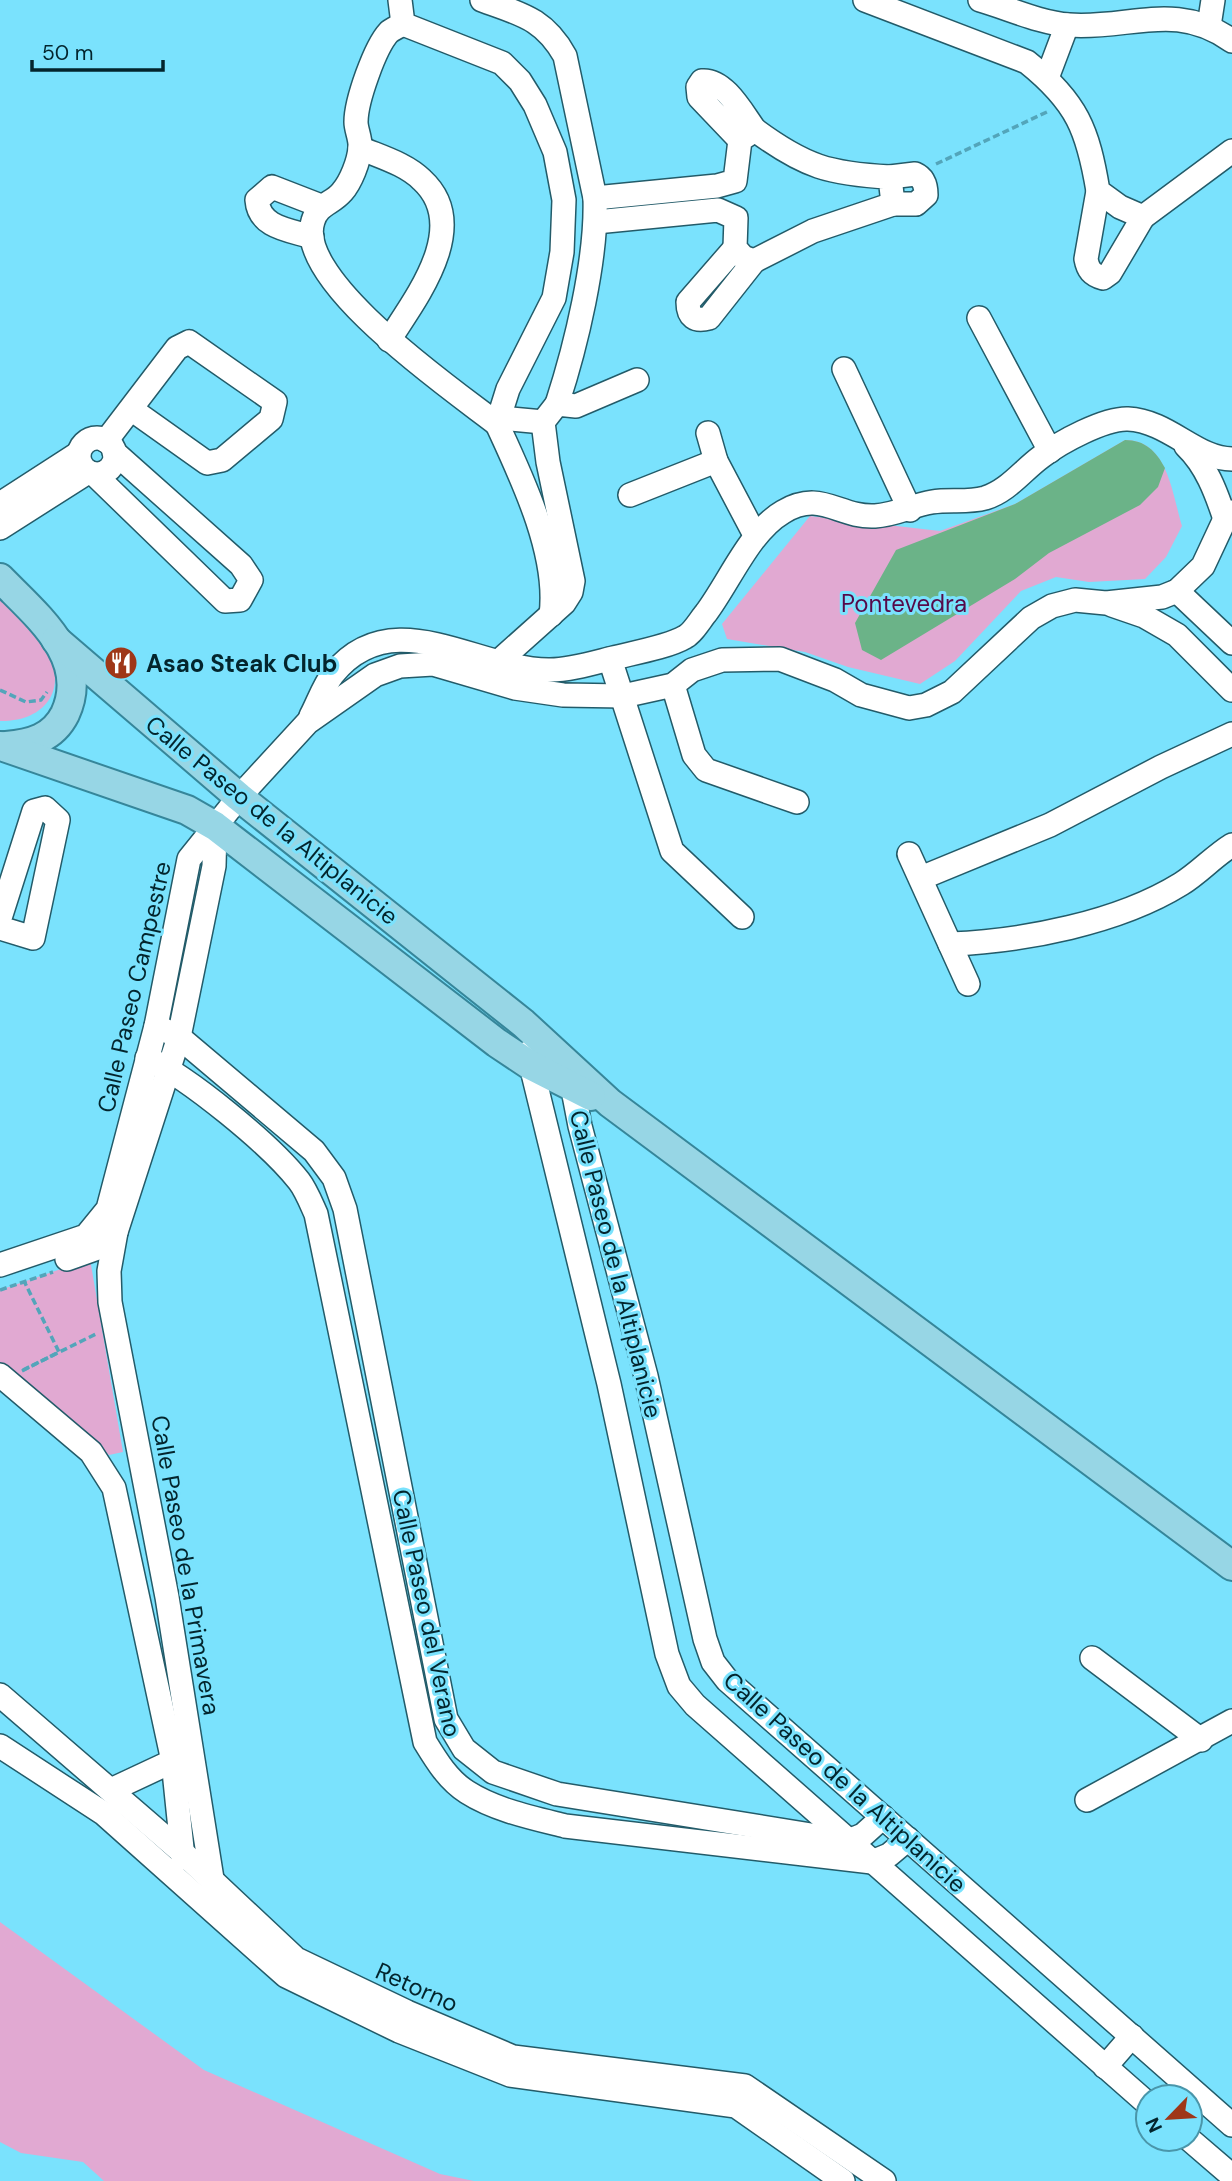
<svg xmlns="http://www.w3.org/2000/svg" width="1232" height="2181" viewBox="0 0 1232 2181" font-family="'DM Sans',sans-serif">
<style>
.green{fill:#e1a9d2}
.water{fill:#6bb388}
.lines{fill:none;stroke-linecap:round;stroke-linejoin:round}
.minor-casing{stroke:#235b69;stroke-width:26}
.major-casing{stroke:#36869a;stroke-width:32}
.path{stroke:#53a5ba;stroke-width:3.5;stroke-dasharray:7 3.5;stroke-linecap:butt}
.minor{stroke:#fff;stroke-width:23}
.major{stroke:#97d6e5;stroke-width:28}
.labels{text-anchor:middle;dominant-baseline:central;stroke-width:6;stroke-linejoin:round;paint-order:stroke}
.park-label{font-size:24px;fill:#560a49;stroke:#7ae2fd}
.poi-label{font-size:24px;font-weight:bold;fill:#03252d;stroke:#7ae2fd;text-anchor:start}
.street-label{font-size:24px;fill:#03252d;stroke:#7ae2fd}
</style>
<rect width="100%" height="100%" fill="#7ae2fd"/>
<g class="green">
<path d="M1125 440C1168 440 1172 494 1182 526L1166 557 1145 579 1089 582 1056 577 1021 591 955 661 920 684 848 667 805 652 727 639 722 624 810 516 940 531 1015 504Z"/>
<path d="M0 599C17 615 41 633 50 656 67 696 39 722 0 721Z"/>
<path d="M90 1259 123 1452 109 1455 0 1364V1290Z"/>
<path d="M0 1922 204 2070 440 2174 474 2181H104L83 2162 21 2153 0 2142Z"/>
</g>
<path class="water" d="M1125 440C1145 440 1156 451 1165 468L1158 487 1140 505 1049 553 1015 579 881 660 862 650 855 623 896 550 1015 504Z"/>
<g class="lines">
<defs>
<g id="minor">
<path d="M400 0 403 24 502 63 520 81 535 105 555 152 564 200 562 252 554 298 508 389 497 424C522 478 559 555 551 615"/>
<path d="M482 0C520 14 544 18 565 56L595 198C597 259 576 346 557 404"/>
<path d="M865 0 1027 62C1077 102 1088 130 1098 191L1120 207 1143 217 1232 151"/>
<path d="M980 0C1008 8 1040 23 1069 25 1128 30 1176 0 1232 41"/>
<path d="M403 24C399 26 393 29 389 32 375 47 356 101 356 122 356 130 361 139 360 148 359 161 351 182 342 192 332 204 318 204 313 221 293 280 456 392 497 424L511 419 543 422"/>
<path d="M1209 26 1213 0"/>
<path d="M1047 78 1067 25"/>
<path d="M740 140 699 97 698 87 702 81C725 79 743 114 755 130"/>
<path d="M360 148C381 157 406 164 422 180 472 226 416 298 389 340"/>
<path d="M890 177 915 174C924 178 926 186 926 195L916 204H893"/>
<path d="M1098 191 1086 259C1088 270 1092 275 1103 278L1110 273 1143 217"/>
<path d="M595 198 717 186 735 181 740 140 755 130C805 167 830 174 890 177L893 204 813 231 754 261 743 257 735 248 736 218 718 210 596 222"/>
<path d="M312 237C290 230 259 228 257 200L272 187 321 206"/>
<path d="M735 248 688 302C688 317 695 322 709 318L754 261"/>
<path d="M979 318 1050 451"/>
<path d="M844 369 910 510"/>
<path d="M708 433 716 461 755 535"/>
<circle cx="97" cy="456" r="18"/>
<path d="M106 441 177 348 189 342 275 402 271 419 222 460 207 463 131 409"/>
<path d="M1186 446C1206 465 1216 492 1225 519"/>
<path d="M94 474 225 601 240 600 251 580 241 565 114 452"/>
<path d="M630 495 716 461"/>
<path d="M0 504 79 453"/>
<path d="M0 528 88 472"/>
<path d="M1177 591 1232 643"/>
<path d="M1112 605 1144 616 1177 635 1232 690"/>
<path d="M610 659 672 851 742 917"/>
<path d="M492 672 498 662 564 603 571 592 573 581 548 462 543 422 557 404 576 406 637 380"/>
<path d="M673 685 694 755 706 770 797 802"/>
<path d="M311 716C318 703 324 685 333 674 393 600 477 671 550 670 570 670 593 663 613 658 633 653 668 647 685 637 693 633 700 620 706 613 730 581 749 532 783 512 821 489 839 518 875 516 895 515 913 505 932 502 950 499 967 503 985 498 1008 491 1022 471 1041 457 1060 442 1105 418 1128 419 1169 421 1196 459 1232 459"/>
<path d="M909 854 968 984"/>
<path d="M921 878 1050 825 1161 767 1232 734"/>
<path d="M0 918 34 811 45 808 58 820 33 938 0 928"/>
<path d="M950 944C1024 941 1118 923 1181 884 1199 873 1214 856 1232 845"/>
<path d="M156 1026 179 1037 314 1151 334 1178 345 1209 446 1719 464 1749 493 1772 557 1794 848 1841 863 1835 883 1817"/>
<path d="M528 1053 609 1384 667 1654 679 1686 695 1705 1148 2104"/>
<path d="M147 1058C189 1078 270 1144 299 1181 306 1190 311 1203 316 1214L425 1742C436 1760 448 1780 467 1792 495 1810 533 1818 565 1826L872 1862 889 1855 908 1839"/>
<path d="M570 1074 580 1126 646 1376 705 1639 713 1662 727 1680 1232 2125"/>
<path d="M116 1232 109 1271 110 1302 167 1597 213 1885"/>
<path d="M67 1259 95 1249 116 1232 179 1037 214 866 215 826"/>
<path d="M0 1265 86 1236 108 1209 156 1026 189 859 239 797 308 722 375 675 400 666 433 664 515 688 563 695 623 696 673 685 692 670 722 660 780 659 835 680 861 695 909 708 926 705 952 692 1031 618 1052 606 1075 600 1106 603 1162 597 1177 591 1203 566 1225 519 1232 512"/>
<path d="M0 1375 91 1452 114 1488 173 1761 183 1858"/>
<path d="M1092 1658 1201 1740"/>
<path d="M0 1695 183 1853 296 1959 407 2012 513 2057 745 2086 884 2181"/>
<path d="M0 1746 103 1813 286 1976 399 2031 510 2075 736 2106 843 2181"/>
<path d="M111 1790 173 1761"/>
<path d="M1087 1800 1232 1721"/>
<path d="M1105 2067 1132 2036"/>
<path d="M1189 2139 1232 2176"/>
</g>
<g id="major">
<path d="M0 578C36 615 91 658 65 714 53 738 31 744 6 746"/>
<path d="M56 640 239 797 523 1023 610 1103 1232 1566"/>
<path d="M1 746 187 810 215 826 497 1043 530 1065 591 1096"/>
</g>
</defs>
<use href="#minor" class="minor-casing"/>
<use href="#major" class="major-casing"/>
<g class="path">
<path d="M936 164 1049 111"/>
<path d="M0 690 26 702 41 700 47 692"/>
<path d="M0 1290 53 1272"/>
<path d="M23 1370 98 1333"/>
<path d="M22 1371 59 1352 24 1281"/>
</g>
<use href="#minor" class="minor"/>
<use href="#major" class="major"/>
</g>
<defs>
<symbol id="restaurant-disc" viewBox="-11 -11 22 22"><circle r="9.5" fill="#9f3718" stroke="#7ae2fd"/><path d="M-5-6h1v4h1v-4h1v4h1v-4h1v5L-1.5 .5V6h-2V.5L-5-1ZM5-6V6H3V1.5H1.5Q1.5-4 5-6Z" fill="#fff"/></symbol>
</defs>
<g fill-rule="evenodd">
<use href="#restaurant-disc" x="102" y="644" width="38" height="38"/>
</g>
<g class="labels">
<g class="park-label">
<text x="904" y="603">Pontevedra</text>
</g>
<g class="poi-label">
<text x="146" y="663">Asao Steak Club</text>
</g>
<g class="street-label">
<text transform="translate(272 820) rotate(39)">Calle Paseo de la Altiplanicie</text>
<text transform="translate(134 987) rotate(-77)">Calle Paseo Campestre</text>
<text transform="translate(616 1264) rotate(76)">Calle Paseo de la Altiplanicie</text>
<text transform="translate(186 1565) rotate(80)">Calle Paseo de la Primavera</text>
<text transform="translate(427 1613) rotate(78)">Calle Paseo del Verano</text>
<text transform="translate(845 1782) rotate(42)">Calle Paseo de la Altiplanicie</text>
<text transform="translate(417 1987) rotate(24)">Retorno</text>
</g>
</g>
<g transform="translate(1169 2118) rotate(245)"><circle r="33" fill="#7ae2fd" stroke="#4a96aa" stroke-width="2"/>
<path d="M0-5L12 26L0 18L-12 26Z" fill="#9f3718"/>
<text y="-10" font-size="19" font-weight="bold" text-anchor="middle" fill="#03252d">N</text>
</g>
<path d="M32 60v10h131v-10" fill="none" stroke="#03252d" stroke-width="3.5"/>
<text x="42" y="60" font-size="21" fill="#03252d" stroke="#7ae2fd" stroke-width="5" paint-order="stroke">50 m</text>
</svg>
